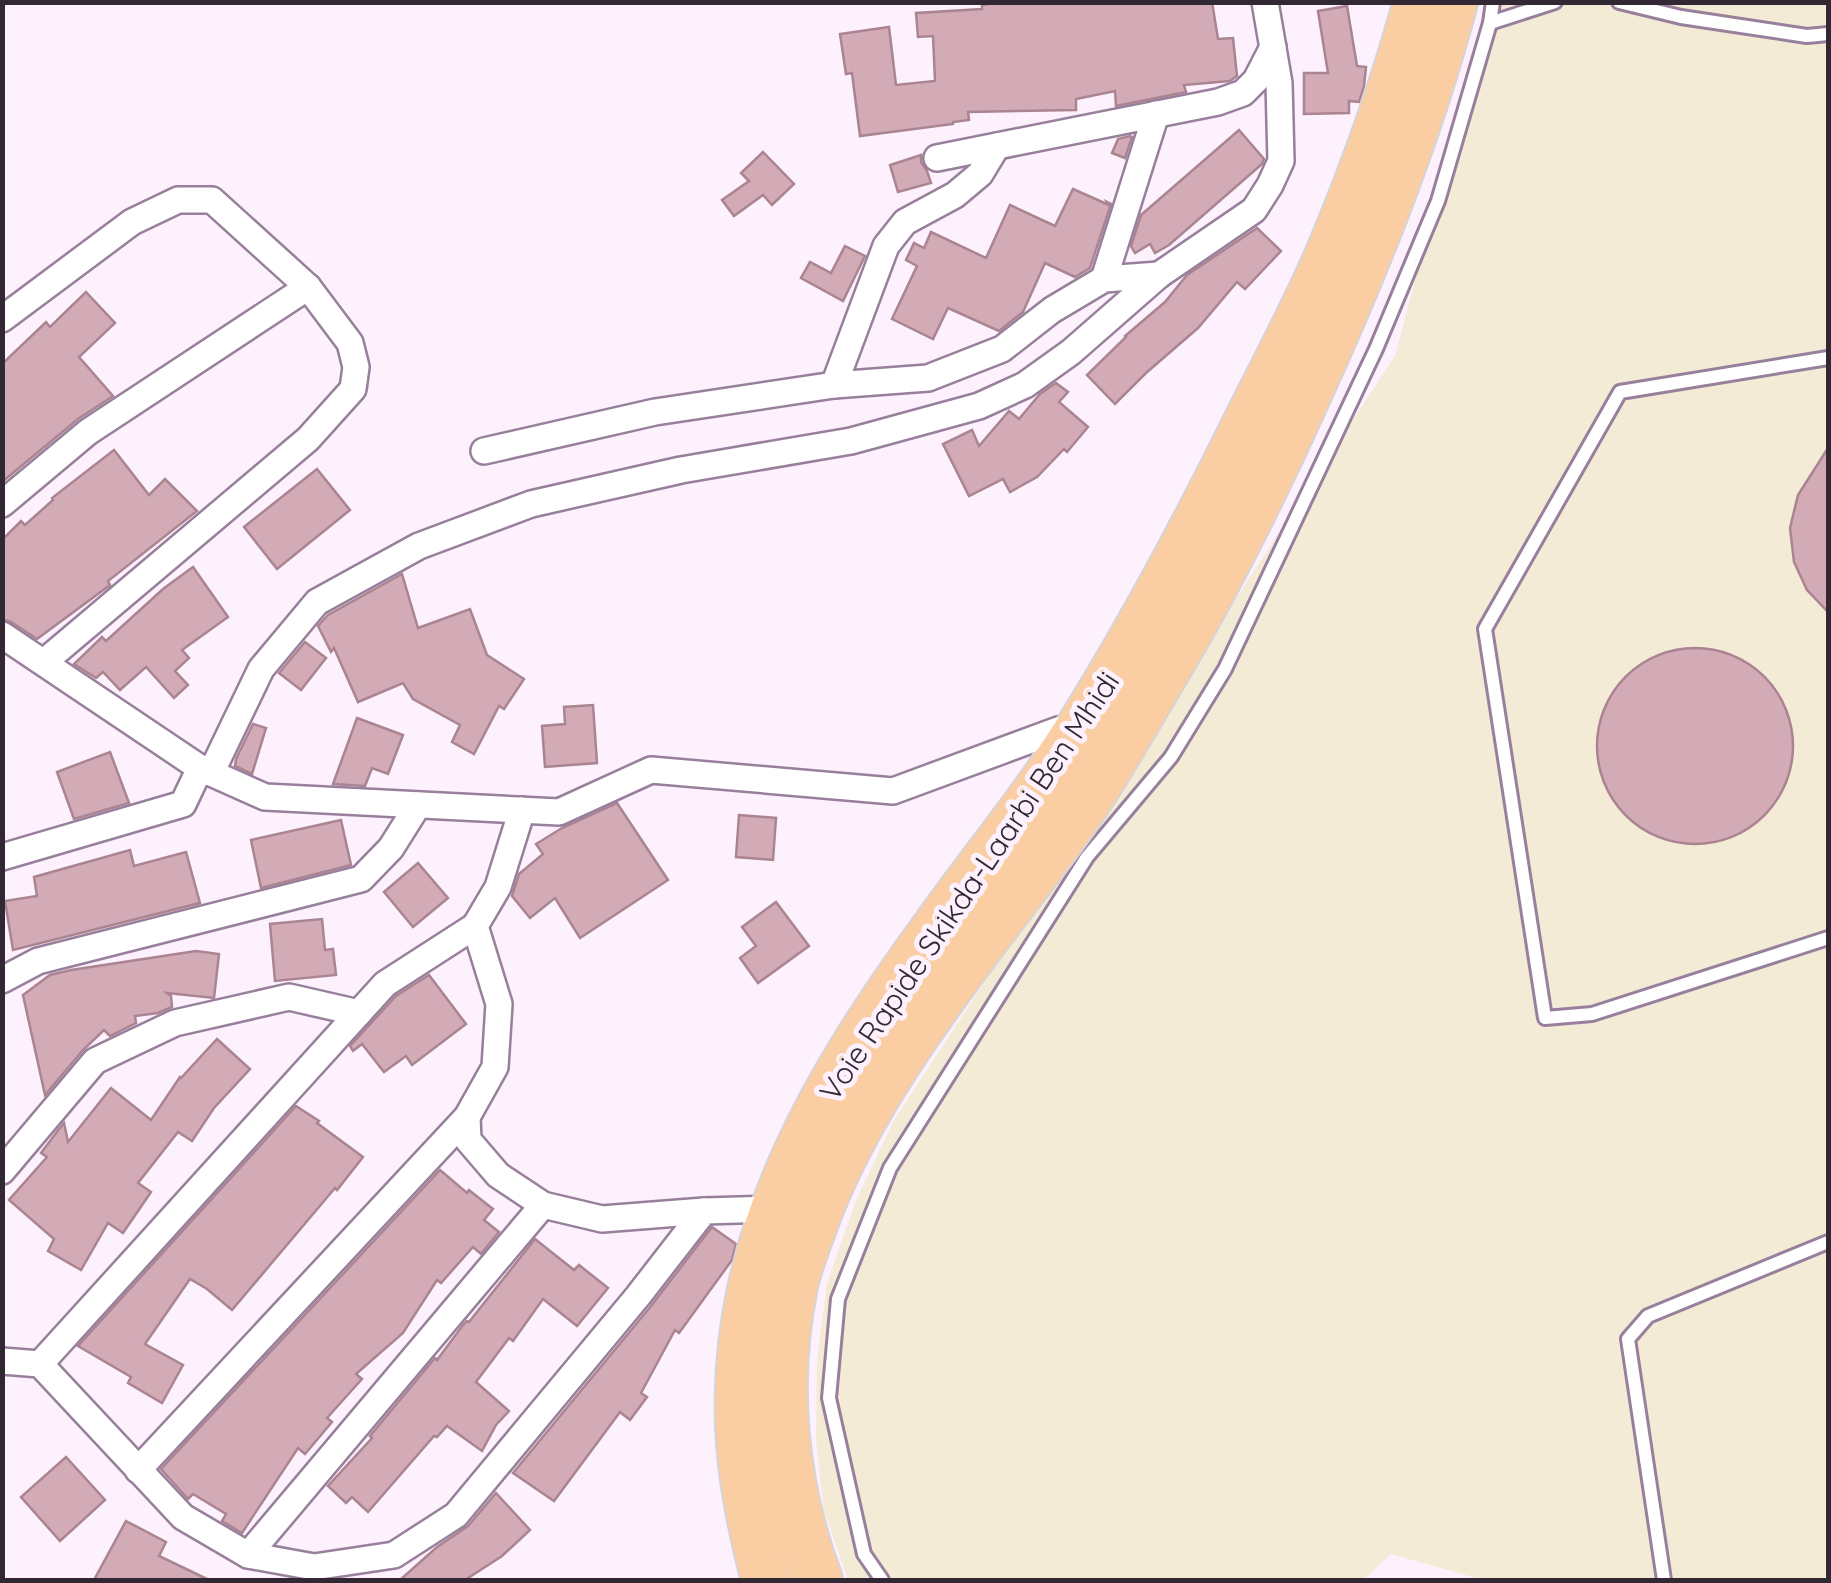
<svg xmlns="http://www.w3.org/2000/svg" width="1831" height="1583" viewBox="0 0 1831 1583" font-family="Quicksand,sans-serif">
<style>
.industrial{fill:#f3ebd5}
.building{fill:#d3abb7;stroke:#aa8490;stroke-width:2.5}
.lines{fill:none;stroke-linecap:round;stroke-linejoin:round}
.lane-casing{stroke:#987f9b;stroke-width:18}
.street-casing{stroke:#987f9b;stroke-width:30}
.highway-casing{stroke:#d6d4d6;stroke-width:52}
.lane{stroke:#fff;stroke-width:12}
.street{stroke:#fff;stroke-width:25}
.highway{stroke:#facda2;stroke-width:48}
.labels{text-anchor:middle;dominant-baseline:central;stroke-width:10;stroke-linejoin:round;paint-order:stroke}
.street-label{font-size:30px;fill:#322833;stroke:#fcf1fd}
</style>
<rect width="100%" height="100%" fill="#fcf1fd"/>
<path class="industrial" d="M1489 3H1828V1580H1483L1391 1554 1363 1580H848L824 1511 816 1441 817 1360 827 1284 855 1203 894 1120 1395 356Z"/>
<g class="building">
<path d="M1000 2H1212L1218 39 1233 38 1237 76 1230 81 1184 85 1186 92 1116 106 1115 91 1076 99V110L968 112 969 120 953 122V124L860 136 852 73 846 74 840 34 889 27 896 85 935 81 933 36 918 37 916 13 982 9V5Z"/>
<path d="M1347 6 1357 66 1366 67 1364 86 1359 102 1349 101V113L1304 114V73H1328L1318 11Z"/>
<path d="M1239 130 1264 159 1262 164 1169 245 1155 253 1150 244 1135 253 1131 246 1141 215Z"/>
<path d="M1130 136 1132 137 1125 158 1112 153 1118 139Z"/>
<path d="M763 152 794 184 772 205 763 195 734 216 722 200 749 181 741 173Z"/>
<path d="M921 155V162L927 171 931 183 898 192 890 165Z"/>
<path d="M1073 189 1109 205 1107 202 1111 204 1090 268 1075 277 1045 263 1023 312 999 331 948 308 933 339 892 319 917 266 906 260 914 243 924 248 931 232 986 258 1010 205 1055 226Z"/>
<path d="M1257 228 1281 251 1245 289 1237 282 1198 328 1146 373 1115 404 1087 375 1126 337 1125 336 1165 302 1187 275Z"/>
<path d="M845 246 865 256 843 301 801 278 810 262 831 273Z"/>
<path d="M86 292 115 323 79 357 113 396 78 419 2 482V364L46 322 50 327Z"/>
<path d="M1056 383 1068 392 1059 402 1088 427 1067 452 1064 449 1037 477 1010 492 1003 479 969 496 943 444 972 430 979 446 1009 411 1019 419 1040 394Z"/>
<path d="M1828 448V612L1807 590 1794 562 1790 528 1798 495Z"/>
<path d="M114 450 149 495 165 479 197 511 108 581 110 585 37 639 11 622 2 619V540L21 521 25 525 53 500 52 498Z"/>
<path d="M317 469 350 510 277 569 244 527Z"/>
<path d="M193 567 228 617 182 650 189 658 175 671 188 685 174 698 146 667 120 690 103 672 96 678 74 664 102 637 106 641 163 589Z"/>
<path d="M402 574 418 628 470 609 487 655 524 679 504 709 499 706 474 754 452 742 460 725 413 699 403 683 358 702 334 648 331 652 318 626 328 615Z"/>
<path d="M305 642 326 658 301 690 279 673Z"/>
<circle cx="1695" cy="746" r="98"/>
<path d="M593 705 597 763 545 767 542 726 565 724 564 707Z"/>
<path d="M357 718 403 735 388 774 372 768 365 786 333 784Z"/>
<path d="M253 724 266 728 252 774 235 766 236 759Z"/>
<path d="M110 752 129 803 74 819 57 772Z"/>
<path d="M617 803 668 880 580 938 555 898 530 918 512 896 519 874 543 854 536 844 562 828Z"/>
<path d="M739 815 776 818 773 860 736 857Z"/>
<path d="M341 820 351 865 261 888 251 840Z"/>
<path d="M130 850 134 866 186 852 200 903 13 950 5 901 37 896 34 877Z"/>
<path d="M418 863 448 898 413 927 384 892Z"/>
<path d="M776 902 809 946 758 983 740 958 756 946 742 927Z"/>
<path d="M322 919 325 950 333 949 336 975 275 981 270 924Z"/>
<path d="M196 951 219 954 214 998 167 993 171 996 172 1007 158 1013 135 1016 136 1023 110 1036 104 1030 83 1050 45 1095 23 995 50 975 71 970Z"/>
<path d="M429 975 466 1024 412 1065 406 1056 384 1072 362 1044 353 1051 350 1046 396 996Z"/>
<path d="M217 1039 250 1069 214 1108 192 1141 178 1132 138 1183 151 1192 123 1233 108 1223 81 1270 48 1251 54 1239 9 1200 47 1157 41 1153 59 1129 64 1123 68 1142 111 1088 151 1120 180 1077 181 1078Z"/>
<path d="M296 1106 319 1121 317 1123 363 1157 337 1190 335 1188 232 1310 207 1289 190 1279 145 1344 183 1365 162 1403 128 1383 131 1377 78 1346Z"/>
<path d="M440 1170 467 1193 469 1190 493 1209 484 1220 499 1232 481 1254 473 1247 441 1283 437 1280 403 1333 356 1374 362 1379 327 1418 332 1422 305 1454 298 1448 242 1533 222 1521 226 1514 193 1494 188 1499 161 1469Z"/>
<path d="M712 1227 736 1244 732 1260 679 1333 675 1330 641 1393 647 1397 630 1420 620 1412 554 1501 513 1473 651 1306Z"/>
<path d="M535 1239 574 1270 579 1265 608 1288 577 1326 543 1299 513 1341 509 1338 476 1382 509 1411 496 1425 482 1451 447 1426 437 1437 434 1436 368 1512 352 1497 346 1503 328 1486 372 1438 370 1436 435 1358 437 1360 463 1325 467 1321 469 1322Z"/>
<path d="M66 1457 105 1500 60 1541 21 1497Z"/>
<path d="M496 1493 530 1530 502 1556 465 1580H400L437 1547 468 1526Z"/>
<path d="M126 1521 166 1542 159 1556 209 1580H94Z"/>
</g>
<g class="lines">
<defs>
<g id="lane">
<path d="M1619 2 1681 17 1807 36 1828 34"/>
<path d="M1490 23 1555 2"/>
<path d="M1828 358 1620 392 1485 629 1545 1018 1592 1014 1828 938"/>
<path d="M882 1580 864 1554 829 1398 838 1299 890 1168 1087 857 1171 757 1225 669 1376 349 1438 201 1490 23 1493 2"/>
<path d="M1664 1580 1628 1339 1648 1316 1828 1242"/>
</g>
<g id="street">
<path d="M937 158 1218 102 1243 93 1256 80 1273 47"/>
<path d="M1104 279 1156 114"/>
<path d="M2 319 132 222 178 200H212L308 287 350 343 356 367 353 389 308 439 44 662"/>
<path d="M834 385 886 246 905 222 955 195 980 174 997 146"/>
<path d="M484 451 655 412 834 385 928 378 1002 349 1052 310 1104 279 1159 275"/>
<path d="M2 504 88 432 308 287"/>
<path d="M2 635 200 768 265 797 559 812 651 770 893 791 1058 730 1080 726"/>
<path d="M211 773 261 669 317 602 419 546 531 504 681 470 851 441 979 406 1025 385 1071 352 1159 275 1254 210 1270 185 1281 161 1279 83 1265 2"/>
<path d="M522 810 498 887 475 926 499 1004 495 1067 467 1117 468 1140 498 1175 543 1205 602 1219 704 1211"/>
<path d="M2 857 183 804 200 768"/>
<path d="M2 980 38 961 361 879 391 848 418 805"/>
<path d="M2 1171 95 1061 175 1023 289 997 359 1013"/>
<path d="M2 1361 40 1364 183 1517 248 1555 314 1567 394 1555 456 1515 638 1296 704 1211 774 1209"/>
<path d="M40 1364 385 984 475 926"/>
<path d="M138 1470 467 1117"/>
<path d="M248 1555 543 1205"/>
</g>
<g id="highway">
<path d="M766 1580C753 1529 742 1478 740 1425 733 1233 828 1076 937 927 985 860 1037 797 1081 727 1143 627 1198 524 1250 418 1278 363 1307 308 1331 252 1365 171 1395 87 1418 2"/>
<path d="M818 1580C783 1488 773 1383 793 1286 797 1266 805 1247 812 1227 848 1126 913 1034 977 948 1013 899 1053 851 1087 800 1116 756 1142 709 1169 664 1220 578 1264 489 1305 398 1364 269 1416 140 1453 2"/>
</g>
</defs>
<use href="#lane" class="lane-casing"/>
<use href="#street" class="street-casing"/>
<use href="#highway" class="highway-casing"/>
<use href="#lane" class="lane"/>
<use href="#street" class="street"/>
<use href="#highway" class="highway"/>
</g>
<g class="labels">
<g class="street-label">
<text transform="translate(969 886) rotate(-56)">Voie Rapide Skikda-Laarbi Ben Mhidi</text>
</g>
</g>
<rect width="1831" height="1583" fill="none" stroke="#322833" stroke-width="10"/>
</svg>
